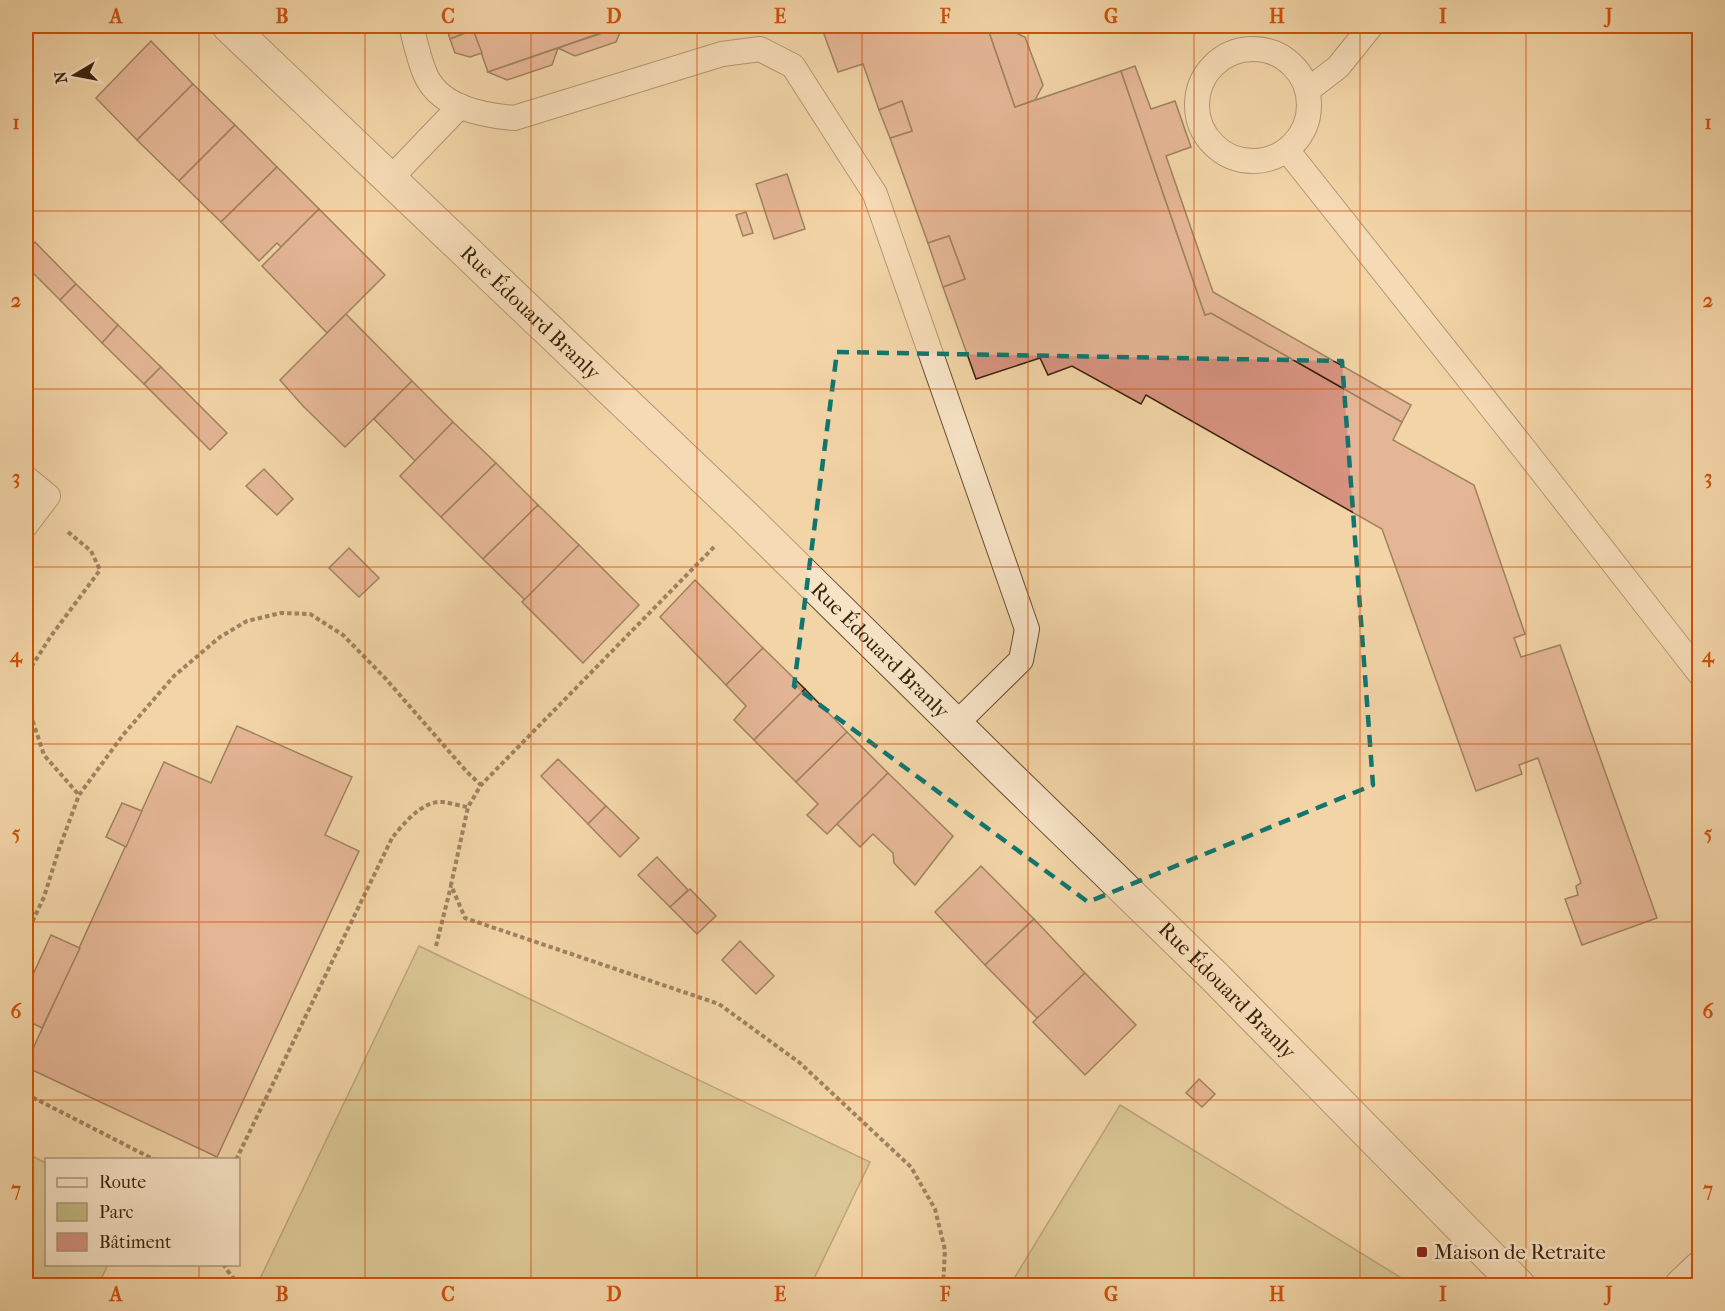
<svg xmlns="http://www.w3.org/2000/svg" width="1725" height="1311" viewBox="0 0 1725 1311" font-family="'IM FELL French Canon',serif">
<style>
.green{fill:#c2bb82;stroke:#7d6f46;stroke-width:1.5}
.building{fill:#d6927f;stroke:#38230b;stroke-width:1.5}
.lines{fill:none;stroke-linecap:round;stroke-linejoin:round}
.service-casing{stroke:#664f32;stroke-width:26}
.minor-casing{stroke:#664f32;stroke-width:35}
.tertiary-casing{stroke:#664f32;stroke-width:35}
.path{stroke:#38230b;stroke-width:4;stroke-dasharray:4.5 3;stroke-linecap:butt}
.service{stroke:#f7e3c6;stroke-width:24}
.minor{stroke:#f7e3c6;stroke-width:33}
.tertiary{stroke:#f7e3c6;stroke-width:33}
.marked{fill:none;stroke:#0f766e;stroke-width:4.5;stroke-dasharray:12 8;stroke-linejoin:round}
.grid{fill:none;stroke:#ce510c;stroke-width:1.5;stroke-opacity:0.55}
.poi-dot{fill:#8f2418;stroke:#f7e3c6;stroke-width:2}
.labels{text-anchor:middle;dominant-baseline:central;stroke-width:5;stroke-linejoin:round;paint-order:stroke}
.street-label{font-size:21px;fill:#38230b;stroke:#f7e3c6}
.poi-label{font-size:21px;fill:#38230b;stroke:#f7e3c6;text-anchor:start}
.neatline{fill:none;stroke:#ce510c;stroke-width:2}
.grid-label{font-size:20px;text-anchor:middle;font-weight:bold;fill:#ce510c}
</style>
<rect width="100%" height="100%" fill="#f2d4a7"/>
<filter id="stains"><feTurbulence type="fractalNoise" baseFrequency=".00333" numOctaves="4"/><feColorMatrix values="0 0 0 0 .2 0 0 0 0 .09 0 0 0 0 .02 0 0 0 .5 -.17"/></filter>
<radialGradient id="worn" r=".72"><stop offset=".6" stop-color="#630" stop-opacity="0"/><stop offset="1" stop-color="#630" stop-opacity=".3"/></radialGradient>
<g class="green">
<path d="M419 946 870 1162 811 1285H257Z"/>
<path d="M1120 1105 1408 1282 1405 1285H1010Z"/>
<path d="M26 1153 46 1163V1264L108 1265 98 1285H26Z"/>
</g>
<g class="building">
<path d="M446 26H621L488 72 473 30 450 39Z"/>
<path d="M623 26 616 42 575 56 558 48Z"/>
<path d="M821 26H987L1015 107 1121 71 1205 315 1211 313 1402 422 1393 440 1474 485 1525 634 1514 638 1521 657 1560 645 1657 918 1582 945 1565 899 1578 895 1576 886 1581 883 1538 758 1519 765 1522 774 1476 791 1382 529 1146 395 1141 404 1072 366 1048 375 1040 358 976 379 943 287 965 279 949 236 928 243 890 138 912 131 902 101 879 110 863 64 838 72Z"/>
<path d="M987 26H1013L1016 33 1025 37 1043 85 1035 100 1015 107Z"/>
<path d="M473 30 482 53 470 57 455 53 450 39Z"/>
<path d="M151 41 193 84 137 140 96 98Z"/>
<path d="M558 48 552 65 507 80 488 72Z"/>
<path d="M1135 66 1151 109 1175 101 1191 147 1166 156 1213 292 1411 405 1402 422 1211 313 1205 315 1121 71Z"/>
<path d="M193 84 235 125 179 181 137 140Z"/>
<path d="M902 101 912 131 890 138 879 110Z"/>
<path d="M235 125 277 167 221 222 179 181Z"/>
<path d="M277 167 319 209 281 247 277 243 259 261 221 222Z"/>
<path d="M787 174 805 229 774 239 756 184Z"/>
<path d="M319 209 385 275 327 333 262 266Z"/>
<path d="M746 212 753 233 743 236 736 215Z"/>
<path d="M949 236 965 279 943 287 928 243Z"/>
<path d="M35 242 76 284 60 300 26 266V252Z"/>
<path d="M76 284 118 325 102 343 60 300Z"/>
<path d="M346 314 412 381 345 447 303 406 280 380Z"/>
<path d="M118 325 161 367 144 384 102 343Z"/>
<path d="M161 367 227 433 210 450 144 384Z"/>
<path d="M412 381 453 422 415 461 374 419Z"/>
<path d="M453 422 496 463 441 517 400 476Z"/>
<path d="M496 463 538 505 483 559 441 517Z"/>
<path d="M264 469 293 499 277 515 246 486Z"/>
<path d="M538 505 579 545 525 600 483 559Z"/>
<path d="M579 545 639 605 583 663 522 602Z"/>
<path d="M349 548 379 578 359 597 329 568Z"/>
<path d="M695 580 763 648 726 685 660 617Z"/>
<path d="M763 648 805 689 754 740 734 720 746 706 726 685Z"/>
<path d="M805 689 847 732 796 782 754 740Z"/>
<path d="M237 726 352 777 325 835 359 851 217 1157 26 1067V1064L164 762 211 783Z"/>
<path d="M847 732 888 773 827 834 807 815 818 804 796 782Z"/>
<path d="M558 759 606 806 588 824 541 776Z"/>
<path d="M888 773 953 836 915 885 894 863 893 853 873 834 860 847 837 824Z"/>
<path d="M122 803 142 811 126 847 106 837Z"/>
<path d="M606 806 639 838 620 857 588 824Z"/>
<path d="M657 857 688 890 670 907 638 875Z"/>
<path d="M981 866 1034 919 985 965 935 912Z"/>
<path d="M690 889 716 916 697 934 670 907Z"/>
<path d="M1034 919 1085 973 1038 1019 985 965Z"/>
<path d="M51 935 80 948 42 1028 26 1020V990Z"/>
<path d="M740 941 774 976 756 994 722 960Z"/>
<path d="M1085 973 1136 1025 1085 1075 1033 1022Z"/>
<path d="M1199 1079 1215 1094 1202 1107 1186 1093Z"/>
</g>
<g class="lines">
<defs>
<g id="service">
<path d="M411 26C415 40 418 56 424 71 437 107 480 115 514 118L722 54 760 49 793 66 875 194 1027 629 1021 660 956 724"/>
<circle cx="1253" cy="105" r="56"/>
<path d="M1308 90 1338 67 1371 26"/>
<path d="M1287 150 1525 450 1700 674"/>
<path d="M390 179 460 106"/>
<path d="M26 478 48 496 26 525"/>
</g>
<path id="minor" d="M1681 1286 1700 1268"/>
<g id="tertiary">
<path id="s1" d="M229 26 744 516 1003 771 1216 978 1519 1286"/>
</g>
</defs>
<use href="#service" class="service-casing"/>
<use href="#minor" class="minor-casing"/>
<use href="#tertiary" class="tertiary-casing"/>
<g class="path">
<path d="M68 532 91 551 100 570 51 636 28 672 32 719 44 755 79 795"/>
<path d="M714 547 481 785 468 807 451 885 465 918 719 1004 800 1063 911 1167 935 1209 945 1250 943 1286"/>
<path d="M26 935 44 897 59 849 79 795 123 735 174 676 220 637 247 621 281 613 310 614 343 635 385 678 467 772 481 785"/>
<path d="M436 946 451 886"/>
<path d="M26 1094 155 1160"/>
<path d="M236 1160 392 838C404 823 423 800 443 802 451 803 460 806 468 807"/>
<path d="M223 1264 232 1277 239 1282"/>
</g>
<use href="#service" class="service"/>
<use href="#minor" class="minor"/>
<use href="#tertiary" class="tertiary"/>
</g>
<path d="M0 0H1725V1311H0ZM837 352 1342 361 1373 785 1088 902 794 686Z" fill="#f2d4a7" fill-opacity=".55" fill-rule="evenodd"/>
<path class="marked" d="M837 352 1342 361 1373 785 1088 902 794 686Z"/>
<path class="grid" d="M199 26V1160M365 26V1286M531 26V1286M697 26V1286M862 26V1286M1028 26V1286M1194 26V1286M1360 26V1286M1526 26V1286M26 211H1700M26 389H1700M26 567H1700M26 744H1700M26 922H1700M26 1100H1700M199 1264V1286"/>
<rect class="poi-dot" x="1416" y="1246" width="12" height="12" rx="3"/>
<g class="labels">
<g class="street-label">
<text stroke="none"><textPath href="#s1" startOffset="416">Rue Édouard Branly</textPath></text>
<text stroke="none"><textPath href="#s1" startOffset="902">Rue Édouard Branly</textPath></text>
<text stroke="none"><textPath href="#s1" startOffset="1388">Rue Édouard Branly</textPath></text>
</g>
<g class="poi-label">
<text x="1434" y="1252">Maison de Retraite</text>
</g>
</g>
<rect width="1725" height="1311" fill="none" stroke="#f2d4a7" stroke-width="66"/>
<rect x="45" y="1158" width="195" height="108" fill="#f7e3c6" stroke="#ab967b" stroke-width="1.5"/>
<rect x="57" y="1178" width="30" height="9" fill="#f7e3c6" stroke="#ab967b" stroke-width="1.5"/>
<text x="99" y="1188" font-size="18" fill="#38230b">Route</text>
<rect x="57" y="1203" width="30" height="18" fill="#c2bb82" stroke="#ab967b" stroke-width="1.5"/>
<text x="99" y="1218" font-size="18" fill="#38230b">Parc</text>
<rect x="57" y="1233" width="30" height="18" fill="#d6927f" stroke="#ab967b" stroke-width="1.5"/>
<text x="99" y="1248" font-size="18" fill="#38230b">Bâtiment</text>
<g transform="translate(75 75) rotate(260)" stroke="#f7e3c6" stroke-width="4.5" paint-order="stroke">
<path d="M0-4.5L10 22L0 15L-10 22Z" fill="#38230b"/>
<text y="-9" font-size="16" font-weight="bold" text-anchor="middle" fill="#38230b">N</text>
</g>
<rect x="33" y="33" width="1659" height="1245" class="neatline"/>
<g class="grid-label">
<text x="116" y="23">A</text>
<text x="282" y="23">B</text>
<text x="448" y="23">C</text>
<text x="614" y="23">D</text>
<text x="780" y="23">E</text>
<text x="945" y="23">F</text>
<text x="1111" y="23">G</text>
<text x="1277" y="23">H</text>
<text x="1443" y="23">I</text>
<text x="1609" y="23">J</text>
<text x="16" y="129">1</text>
<text x="1708" y="129">1</text>
<text x="16" y="307">2</text>
<text x="1708" y="307">2</text>
<text x="16" y="484">3</text>
<text x="1708" y="484">3</text>
<text x="16" y="662">4</text>
<text x="1708" y="662">4</text>
<text x="16" y="840">5</text>
<text x="1708" y="840">5</text>
<text x="16" y="1018">6</text>
<text x="1708" y="1018">6</text>
<text x="16" y="1196">7</text>
<text x="1708" y="1196">7</text>
<text x="116" y="1301">A</text>
<text x="282" y="1301">B</text>
<text x="448" y="1301">C</text>
<text x="614" y="1301">D</text>
<text x="780" y="1301">E</text>
<text x="945" y="1301">F</text>
<text x="1111" y="1301">G</text>
<text x="1277" y="1301">H</text>
<text x="1443" y="1301">I</text>
<text x="1609" y="1301">J</text>
</g>
<rect width="100%" height="100%" filter="url(#stains)"/>
<rect width="100%" height="100%" fill="url(#worn)"/>
</svg>
